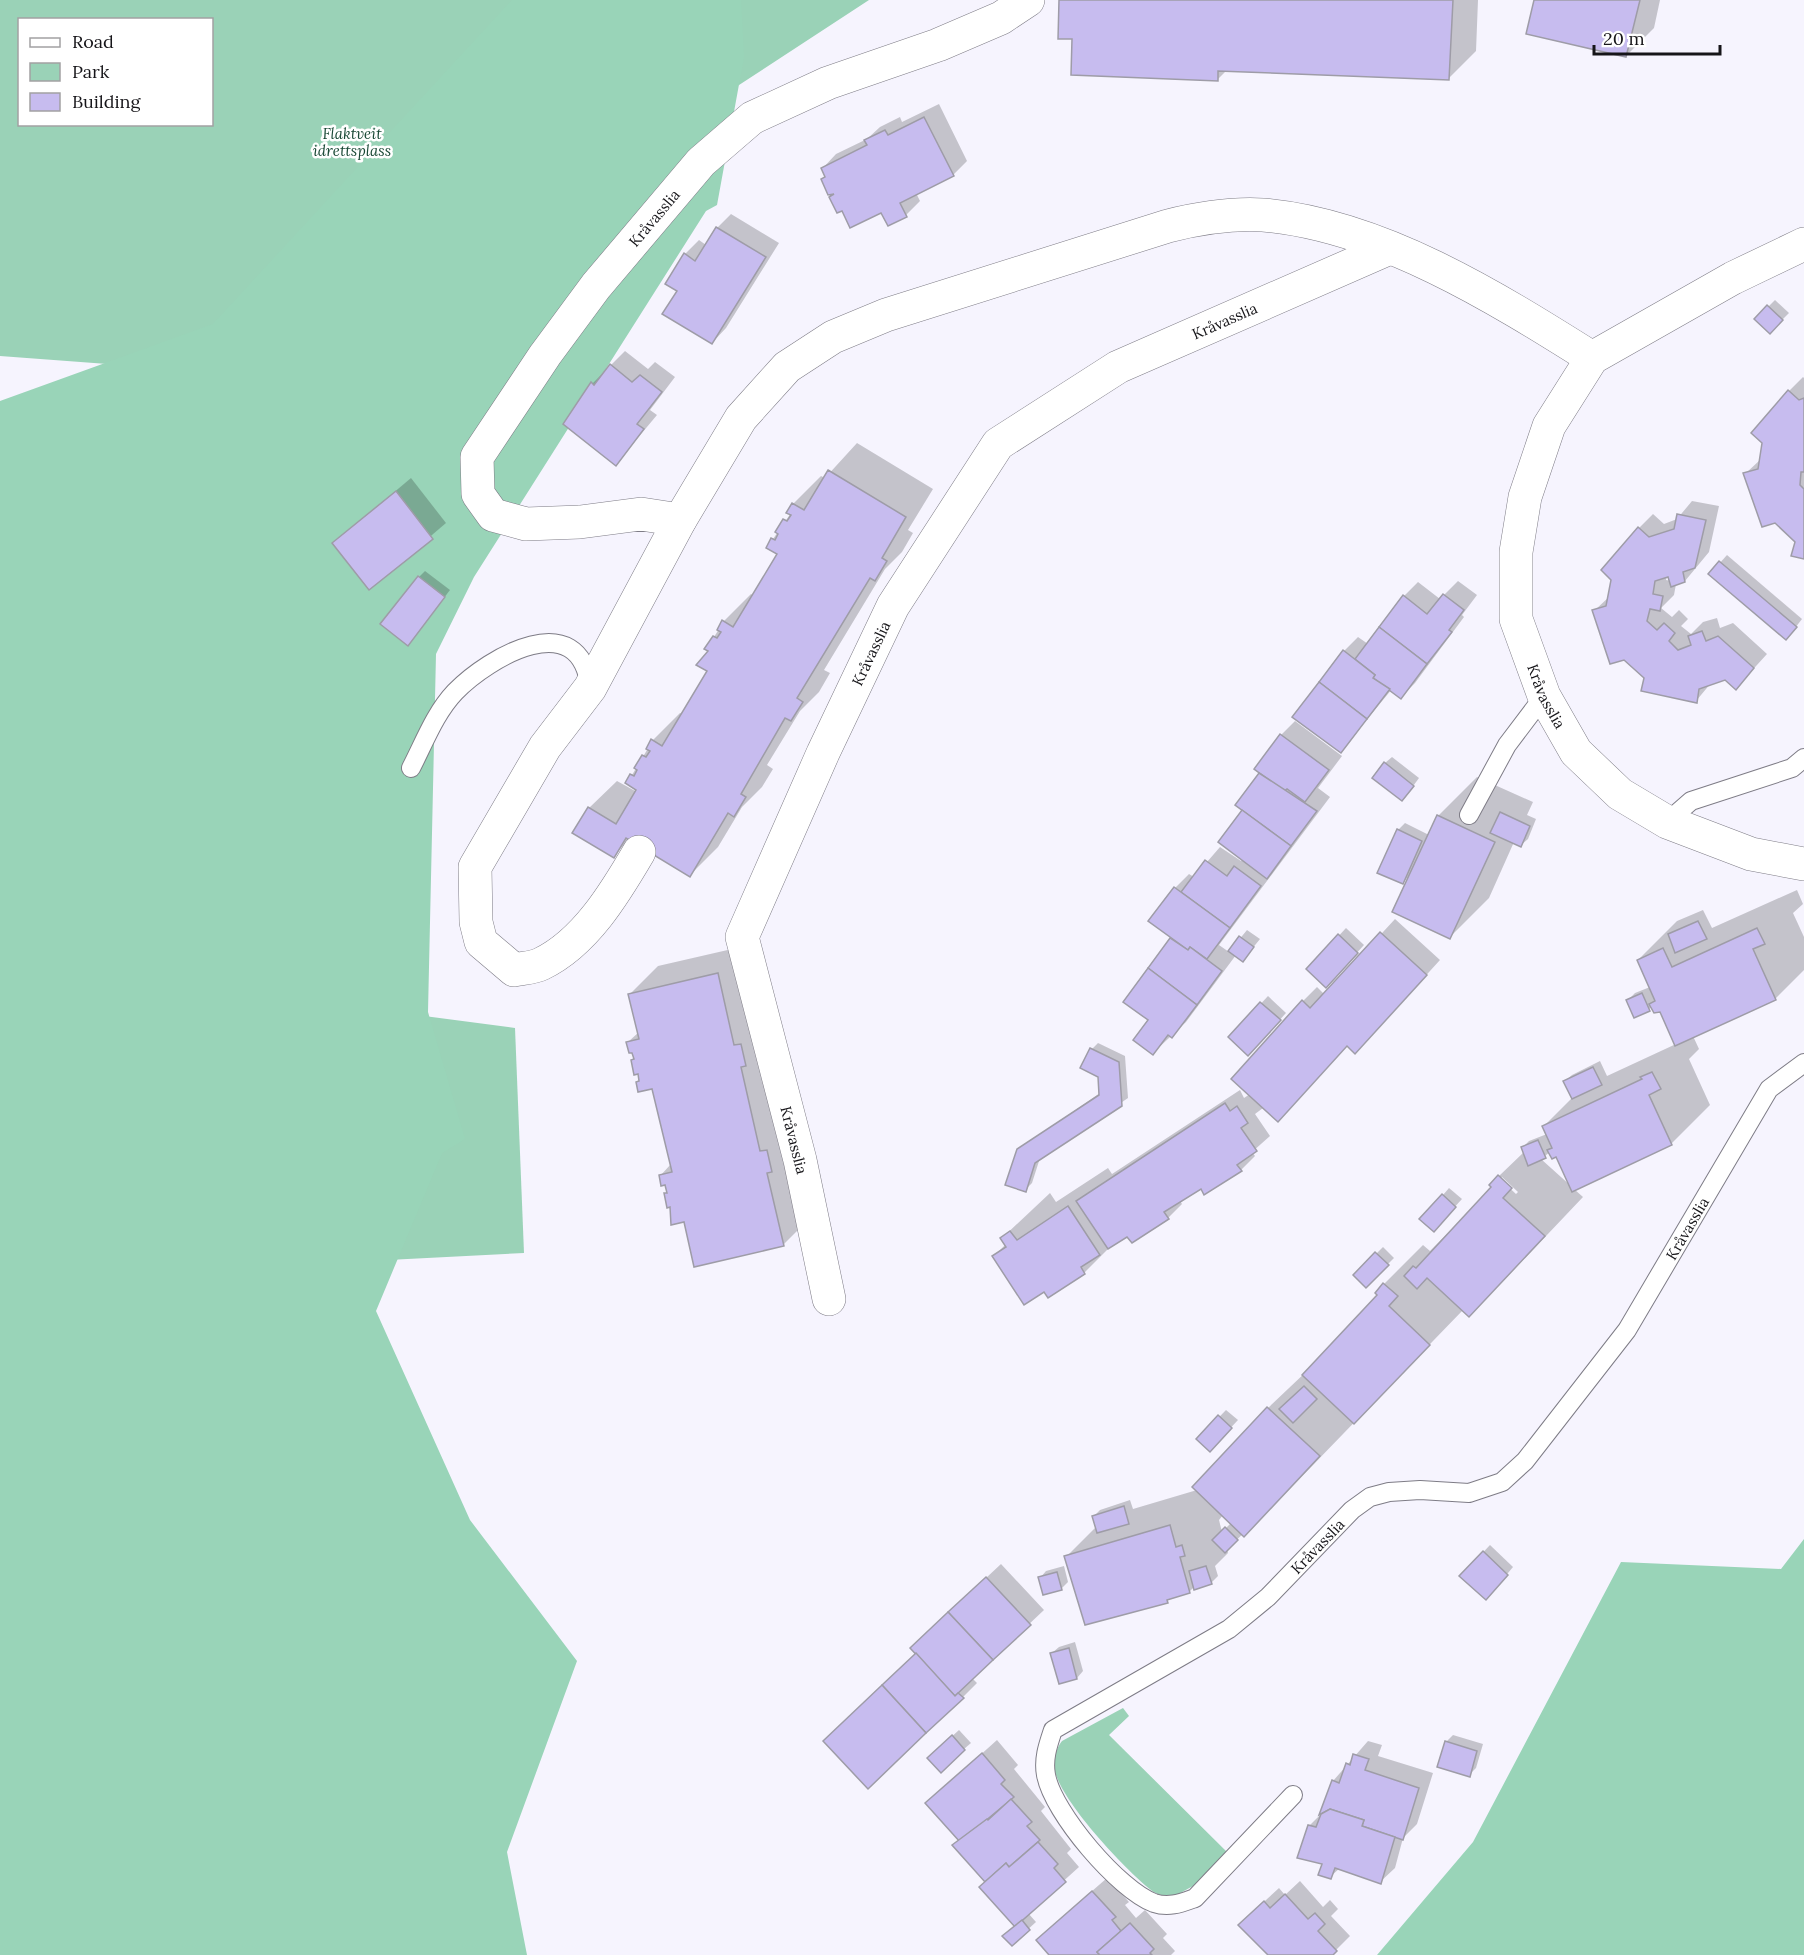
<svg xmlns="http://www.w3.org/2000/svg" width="1804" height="1955" viewBox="0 0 1804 1955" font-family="Lora,serif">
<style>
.green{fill:#9ad2b7;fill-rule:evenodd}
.forest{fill:#99d4b8}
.shadow{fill:#0003;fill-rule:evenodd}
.building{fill:#c7bcef;stroke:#9e9ca7;stroke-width:1.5}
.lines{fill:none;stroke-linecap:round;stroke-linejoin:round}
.service-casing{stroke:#7e7c86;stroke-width:20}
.minor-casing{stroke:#7e7c86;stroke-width:34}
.service{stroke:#fff;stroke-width:18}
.minor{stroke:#fff;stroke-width:33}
.labels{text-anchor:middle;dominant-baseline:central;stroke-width:5;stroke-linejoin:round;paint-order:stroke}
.park-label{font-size:15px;font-style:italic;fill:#194835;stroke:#fff}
.street-label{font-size:15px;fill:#161519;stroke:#fff}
</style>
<rect width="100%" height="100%" fill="#f6f4fe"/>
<g class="green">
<path d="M0 0H869L716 100 228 373 0 356ZM20 20H212V124H20Z"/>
<path d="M394 1012 515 1028 524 1253 388 1260Z"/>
<path d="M1123 1708 1129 1716 1109 1735 1227 1852 1193 1886 1173 1897C1165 1896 1157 1895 1151 1890 1125 1869 1058 1799 1054 1767 1053 1759 1057 1747 1062 1741Z"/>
</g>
<g class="forest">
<path d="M512 0H741L744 57 717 205 706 211 474 577 436 654 428 1012 465 1139 442 1153 376 1311 470 1520 577 1661 507 1852 527 1955H0V401L213 324Z"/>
<path d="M1804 1539V1955H1377L1473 1842 1621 1562 1781 1569Z"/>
</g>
<g class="shadow">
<path d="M1061 0H1478L1476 51 1449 78 1227 70 1217 80 1074 38Z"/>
<path d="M1536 0H1660L1654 28 1626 56Z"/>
<path d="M939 104 967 161 953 175 916 193 920 201 906 215 843 209 831 197 835 193 822 169 836 154 867 139 880 127 900 117 902 122Z"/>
<path d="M731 214 779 243 726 328 712 343 685 254 699 240 706 245 717 228Z"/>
<path d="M1775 300 1789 313 1770 332 1756 319Z"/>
<path d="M625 351 648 369 655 362 675 377 650 410 657 415 616 464 565 424 593 383Z"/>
<path d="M1803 377 1804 378V557L1796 541 1745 474 1761 459 1789 391Z"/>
<path d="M857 443 933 489 908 530 913 533 902 552 885 569 824 670 830 673 819 692 800 711 767 765 773 769 762 787 742 807 718 847 690 875 630 839 613 856 589 808 617 781 637 792 638 790 632 775 653 740 680 713 683 714 709 671 714 637 724 621 751 594 754 596 779 554 773 539 791 513 793 504 821 476 825 478Z"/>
<path d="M411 478 446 523 370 588 334 543Z"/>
<path d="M1692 501 1719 506 1709 552 1685 581 1676 584 1674 595 1661 608 1672 617 1679 610 1688 619 1681 626 1691 634 1703 622 1717 618 1720 628 1733 623 1767 654 1736 688 1725 679 1711 683 1696 701 1645 677 1594 611 1610 596 1639 528 1653 514 1664 524 1677 519ZM1668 571 1671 581 1666 580Z"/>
<path d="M1727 555 1802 619 1792 632 1710 574Z"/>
<path d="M425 571 450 590 414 637 419 577Z"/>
<path d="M1458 581 1477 595 1462 615 1464 617 1415 683 1401 697 1392 689 1341 751 1344 651 1358 637 1368 644 1404 596 1418 582 1440 599Z"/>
<path d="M1295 721 1342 756 1318 788 1330 797 1219 945 1229 952 1247 930 1260 939 1243 960 1236 955 1186 1022 1153 1053 1150 1020 1125 1001 1173 937 1175 888 1189 874 1194 877 1220 847 1241 861 1243 859 1244 810 1237 804 1261 772 1281 735Z"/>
<path d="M1392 757 1419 778 1408 793 1385 763Z"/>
<path d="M1477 777 1533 802 1527 815 1536 819 1528 839 1521 845 1514 842 1489 898 1450 937 1410 875 1402 883 1398 830 1405 823 1429 835 1438 816Z"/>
<path d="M1797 890 1803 904 1793 913 1804 937V970L1775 999 1693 1036 1699 1049 1689 1059 1710 1105 1671 1144 1574 1189 1583 1197 1508 1276 1469 1315 1463 1310 1283 1496 1227 1549 1228 1553 1215 1566 1218 1576 1211 1583 1195 1586 1189 1592 1171 1597 1167 1601 1066 1557 1097 1526 1094 1516 1100 1510 1130 1500 1133 1509 1197 1490 1194 1487 1268 1408 1308 1370 1379 1295 1377 1293 1384 1284 1423 1245 1430 1251 1493 1187 1499 1176 1524 1152 1522 1148 1529 1141 1547 1134 1544 1126 1573 1097 1565 1081 1572 1075 1600 1061 1607 1076 1676 1044 1661 1011 1652 1006 1649 1009 1628 1000 1635 993 1650 987 1638 960 1677 921 1703 910 1712 928ZM1550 1152 1557 1155 1571 1186 1541 1159ZM1502 1177 1518 1192 1516 1194 1500 1179ZM1223 1515 1231 1523 1222 1532 1219 1520Z"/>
<path d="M1395 919 1440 960 1369 1038 1347 1045 1255 1114 1270 1136 1252 1152 1255 1156 1241 1170 1201 1187 1180 1201 1182 1204 1168 1218 1128 1235 1112 1245 1084 1273 1044 1290 994 1256 1006 1244 1002 1238 1050 1193 1056 1202 1108 1168 1112 1174 1240 1090 1244 1098 1250 1094 1303 1001 1317 987 1325 995Z"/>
<path d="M1346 928 1364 945 1333 979 1308 969Z"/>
<path d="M745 946 811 1217 783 1245 685 1220 672 1223 670 1216 673 1213 665 1194 668 1191 660 1176 671 1164 654 1087 639 1072 632 1061 635 1058 628 1042 639 1032 630 994 658 966Z"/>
<path d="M1268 996 1286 1013 1255 1047 1230 1037Z"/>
<path d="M1098 1043 1125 1056 1128 1098 1040 1158 1032 1183 1025 1190 1018 1150 1100 1093 1099 1076 1092 1049Z"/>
<path d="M1449 1188 1462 1199 1440 1223 1443 1195Z"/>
<path d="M1383 1247 1394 1258 1366 1286 1355 1275Z"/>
<path d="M1226 1410 1238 1420 1210 1450 1198 1439Z"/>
<path d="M1490 1545 1513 1567 1493 1591 1461 1576Z"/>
<path d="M1001 1564 1044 1610 972 1678 977 1683 963 1697 825 1741 918 1653 926 1634Z"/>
<path d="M1064 1566 1068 1582 1061 1589 1040 1578 1046 1571Z"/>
<path d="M1075 1642 1083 1671 1077 1678 1052 1653 1059 1647Z"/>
<path d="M959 1730 971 1743 964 1749 936 1751Z"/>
<path d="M1453 1735 1483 1744 1476 1768 1469 1775 1446 1742Z"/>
<path d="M997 1740 1018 1765 1014 1769 1045 1807 1041 1811 1071 1849 1067 1853 1079 1867 1028 1913 1036 1922 1012 1944 1015 1926 960 1840 927 1803Z"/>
<path d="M1368 1741 1382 1745 1378 1756 1433 1773 1417 1824 1403 1838 1395 1868 1380 1882 1340 1868 1330 1877 1309 1826 1322 1813 1333 1781Z"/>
<path d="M1107 1878 1129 1902 1125 1905 1136 1918 1145 1910 1167 1934 1163 1938 1175 1951 1171 1955H1051L1052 1926Z"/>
<path d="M1300 1881 1323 1907 1330 1900 1338 1909 1331 1916 1350 1936 1331 1955H1269L1254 1911 1279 1888 1285 1895Z"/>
</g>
<g class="building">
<path d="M1059 0H1453L1449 80 1218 71V81L1071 75 1072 39H1058Z"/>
<path d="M1534 0H1640L1626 57 1526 34Z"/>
<path d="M924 117 954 176 900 203 907 217 888 226 881 213 850 228 842 211 837 213 829 197 834 194 828 195 821 179 825 177 821 168 867 145 864 140 885 130 888 135Z"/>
<path d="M716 227 766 257 712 344 662 314 677 291 665 284 684 253 695 261Z"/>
<path d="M1767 305 1783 320 1770 334 1754 319Z"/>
<path d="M610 364 632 382 640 375 662 392 637 424 644 429 616 466 563 424 591 382 594 385Z"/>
<path d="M1788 390 1799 400 1804 398V472H1801L1800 485 1804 489V559L1791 556 1795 542 1775 523 1762 527 1743 473 1758 469 1762 443 1751 433Z"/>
<path d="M828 470 906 517 882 558 887 561 875 581 870 578 797 698 803 702 791 721 785 718 741 794 746 797 734 817 728 813 690 877 626 838 614 858 572 833 588 807 616 824 636 790 625 783 630 774 634 776 637 770 634 768 642 755 646 757 650 751 646 749 651 739 662 746 707 671 696 665 708 651 704 649 713 636 717 638 721 632 717 630 722 620 733 627 777 554 766 548 771 538 775 540 778 534 775 532 783 519 787 521 791 515 786 513 792 503 804 510Z"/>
<path d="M396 491 433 539 369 590 332 543Z"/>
<path d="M1677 514 1706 520 1695 568 1683 572 1685 582 1671 587 1668 577 1655 581 1653 594 1663 596 1660 611 1650 609 1647 621 1657 630 1664 623 1675 633 1669 641 1678 650 1691 645 1688 636 1702 631 1706 641 1718 636 1754 668 1736 690 1725 680 1699 689 1697 703 1641 691 1644 678 1624 660 1610 664 1592 610 1606 606 1611 580 1601 570 1638 527 1649 537 1674 529Z"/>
<path d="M1719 561 1797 627 1786 640 1708 574Z"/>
<path d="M418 576 445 597 408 646 380 624Z"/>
<path d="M1443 594 1464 610 1449 630 1452 632 1427 664 1379 627 1403 595 1427 614Z"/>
<path d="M1379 627 1427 664 1401 699 1373 678 1375 675 1355 659Z"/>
<path d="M1343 650 1375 675 1373 678 1390 689 1367 719 1319 682Z"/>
<path d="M1319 682 1367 719 1341 753 1292 717Z"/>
<path d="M1280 734 1329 770 1305 802 1287 789 1284 791 1254 769Z"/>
<path d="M1384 762 1414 786 1402 801 1372 778Z"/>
<path d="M1259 773 1317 811 1291 846 1235 805Z"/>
<path d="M1242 810 1291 846 1267 879 1218 842Z"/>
<path d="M1500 812 1530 826 1521 847 1490 833Z"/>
<path d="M1437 815 1495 842 1450 939 1392 912Z"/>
<path d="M1397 829 1422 841 1403 884 1377 873Z"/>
<path d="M1205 860 1227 876 1234 866 1261 886 1230 928 1181 892Z"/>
<path d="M1174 887 1230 928 1207 959 1190 947 1188 950 1148 921Z"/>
<path d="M1698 921 1707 939 1675 953 1668 934Z"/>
<path d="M1757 928 1765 944 1753 949 1776 1000 1675 1046 1660 1012 1654 1013 1649 1004 1655 1001 1637 960 1663 948 1672 967Z"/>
<path d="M1380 932 1427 975 1355 1054 1347 1046 1278 1122 1231 1079 1302 1000 1310 1008Z"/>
<path d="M1338 934 1358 953 1326 988 1306 969Z"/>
<path d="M1239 936 1254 947 1243 962 1228 951Z"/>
<path d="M1170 938 1188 950 1190 947 1222 971 1197 1005 1148 968Z"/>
<path d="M1148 968 1197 1005 1172 1038 1168 1035 1153 1055 1133 1040 1148 1020 1123 1002Z"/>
<path d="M718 973 734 1045 741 1044 746 1066 741 1067 760 1151 767 1150 772 1172 767 1173 784 1246 694 1267 684 1222 671 1225 670 1207 667 1208 664 1193H667L665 1185 661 1186 659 1175 672 1172 652 1089 638 1092 636 1082 639 1081 638 1074 634 1075 631 1060 634 1059 632 1053H629L626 1042 639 1039 628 994Z"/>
<path d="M1642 993 1650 1011 1634 1018 1626 1000Z"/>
<path d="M1260 1002 1281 1020 1248 1056 1228 1037Z"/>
<path d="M1090 1048 1119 1062 1122 1106 1035 1163 1026 1192 1005 1185 1017 1149 1099 1095 1098 1077 1080 1068Z"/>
<path d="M1593 1067 1602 1085 1572 1099 1563 1081Z"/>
<path d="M1652 1072 1661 1089 1649 1095 1672 1145 1572 1192 1556 1157 1552 1159 1547 1150 1552 1148 1542 1126 1642 1079 1640 1077Z"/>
<path d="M1225 1103 1230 1111 1237 1106 1248 1123 1241 1128 1257 1151 1237 1165 1242 1171 1204 1195 1201 1189 1164 1212 1169 1219 1132 1243 1127 1237 1108 1249 1076 1201Z"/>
<path d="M1538 1140 1546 1158 1528 1166 1521 1147Z"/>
<path d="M1498 1175 1512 1188 1503 1198 1545 1236 1469 1317 1427 1278 1417 1289 1404 1276 1413 1266 1416 1268 1491 1187 1489 1185Z"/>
<path d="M1442 1194 1456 1207 1434 1232 1419 1219Z"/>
<path d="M1068 1206 1100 1255 1081 1267 1085 1274 1048 1298 1044 1292 1024 1305 992 1256 1006 1247 1000 1238 1010 1231 1017 1240Z"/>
<path d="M1375 1252 1389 1265 1366 1288 1353 1275Z"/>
<path d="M1383 1283 1398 1296 1389 1306 1430 1345 1354 1424 1302 1375 1377 1295 1375 1293Z"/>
<path d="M1304 1386 1317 1399 1293 1423 1279 1409Z"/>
<path d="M1267 1407 1320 1456 1244 1537 1192 1487Z"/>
<path d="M1218 1415 1232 1428 1210 1452 1196 1439Z"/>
<path d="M1124 1506 1129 1524 1097 1533 1092 1516Z"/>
<path d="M1170 1525 1176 1547 1182 1545 1185 1556 1180 1557 1190 1593 1167 1600 1168 1603 1085 1625 1064 1556Z"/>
<path d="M1225 1527 1238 1540 1225 1553 1212 1540Z"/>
<path d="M1483 1551 1508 1575 1486 1600 1459 1576Z"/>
<path d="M1206 1566 1212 1584 1194 1590 1189 1571Z"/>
<path d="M1057 1572 1062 1590 1043 1595 1038 1577Z"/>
<path d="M986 1577 1031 1625 993 1660 948 1612Z"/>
<path d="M948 1612 993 1660 955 1696 910 1648Z"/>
<path d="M1069 1648 1077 1679 1059 1684 1050 1653Z"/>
<path d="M916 1653 955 1696 958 1693 964 1698 926 1733 882 1685Z"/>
<path d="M882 1685 926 1733 868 1789 823 1741Z"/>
<path d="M952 1735 965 1750 941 1773 927 1758Z"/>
<path d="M1445 1741 1477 1751 1470 1777 1437 1767Z"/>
<path d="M982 1753 1005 1780 1001 1784 1014 1797 960 1842 925 1803Z"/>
<path d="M1353 1754 1369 1759 1365 1770 1419 1788 1403 1840 1362 1826 1364 1820 1330 1809 1319 1815 1332 1780 1339 1783 1346 1763 1350 1765Z"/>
<path d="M1011 1799 1032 1822 1027 1826 1040 1840 1009 1867 1006 1863 985 1882 952 1845 987 1819 988 1820Z"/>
<path d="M1330 1809 1364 1820 1362 1826 1395 1837 1381 1884 1335 1868 1331 1879 1318 1875 1322 1864 1297 1858 1308 1825 1316 1827 1321 1814Z"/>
<path d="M1038 1842 1058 1864 1054 1868 1066 1882 1015 1927 979 1887 1006 1863 1009 1867Z"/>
<path d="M1092 1891 1116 1917 1112 1920 1121 1931 1097 1952 1100 1955H1049L1036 1940Z"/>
<path d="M1285 1894 1308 1919 1315 1913 1325 1924 1318 1931 1337 1951 1333 1955H1268L1238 1925 1264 1901 1270 1908Z"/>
<path d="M1022 1920 1030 1930 1012 1946 1002 1936Z"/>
<path d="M1130 1923 1154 1949 1150 1953 1152 1955H1100L1097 1952Z"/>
</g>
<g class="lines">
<defs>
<g id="service">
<path d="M411 768C424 743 435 713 455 692 489 657 580 604 590 688"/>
<path d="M1469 815 1507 745 1544 696"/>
<path d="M1667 822 1691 801 1792 768 1804 758"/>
<path id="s1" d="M1293 1795 1195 1898C1181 1903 1169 1908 1154 1903 1119 1890 1053 1813 1046 1775 1043 1759 1048 1745 1053 1730L1229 1629 1268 1597 1352 1510 1370 1497 1389 1492 1420 1490 1469 1493 1502 1482 1525 1461 1627 1330 1769 1089 1804 1063"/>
</g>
<g id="minor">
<path id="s2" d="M1804 244 1733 278 1592 358 1549 426 1525 497 1516 552V619L1544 696 1576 752 1620 794 1667 822 1751 854 1804 864"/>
<path id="s3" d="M680 520 641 514 580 522 526 524 493 515 478 494 477 457 545 355 596 286 701 162 752 118 828 83 938 45 1001 18 1028 0"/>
<path d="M639 852C615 893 585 943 541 964 533 968 522 968 514 970L481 942 476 922 475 867 545 747 590 688 680 520 741 418 787 367 833 337 886 315 1168 226C1200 218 1230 213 1263 215 1380 225 1495 297 1592 358"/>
<path id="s4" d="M829 1299 800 1160 742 937 823 753 893 606 998 444 1118 367 1390 248"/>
</g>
</defs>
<use href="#service" class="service-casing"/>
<use href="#minor" class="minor-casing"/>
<use href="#service" class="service"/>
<use href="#minor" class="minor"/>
</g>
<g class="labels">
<g class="park-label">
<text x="352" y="133">Flaktveit<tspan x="352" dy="17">idrettsplass</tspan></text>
</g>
<g class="street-label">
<text stroke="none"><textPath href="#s3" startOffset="550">Kråvasslia</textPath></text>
<text stroke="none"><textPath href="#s4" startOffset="1188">Kråvasslia</textPath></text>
<text stroke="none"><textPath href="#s4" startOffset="684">Kråvasslia</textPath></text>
<text stroke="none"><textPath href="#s2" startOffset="602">Kråvasslia</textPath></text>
<text transform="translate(794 1140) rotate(76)">Kråvasslia</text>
<text stroke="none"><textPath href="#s1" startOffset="1248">Kråvasslia</textPath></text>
<text stroke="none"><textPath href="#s1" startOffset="726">Kråvasslia</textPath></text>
</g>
</g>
<rect x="18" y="18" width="195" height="108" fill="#ffffff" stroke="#a2a1a3" stroke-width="1.5"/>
<rect x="30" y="38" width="30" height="9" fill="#ffffff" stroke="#a2a1a3" stroke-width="1.5"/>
<text x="72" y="48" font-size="18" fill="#161519">Road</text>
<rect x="30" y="63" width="30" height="18" fill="#9ad2b7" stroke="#a2a1a3" stroke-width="1.5"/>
<text x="72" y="78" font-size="18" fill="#161519">Park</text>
<rect x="30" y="93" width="30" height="18" fill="#c7bcef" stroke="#a2a1a3" stroke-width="1.5"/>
<text x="72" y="108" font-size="18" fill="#161519">Building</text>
<path d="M1594 45v9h126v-9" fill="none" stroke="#161519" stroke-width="3"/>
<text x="1603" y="45" font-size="18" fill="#161519" stroke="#ffffff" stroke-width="4.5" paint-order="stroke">20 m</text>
</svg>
